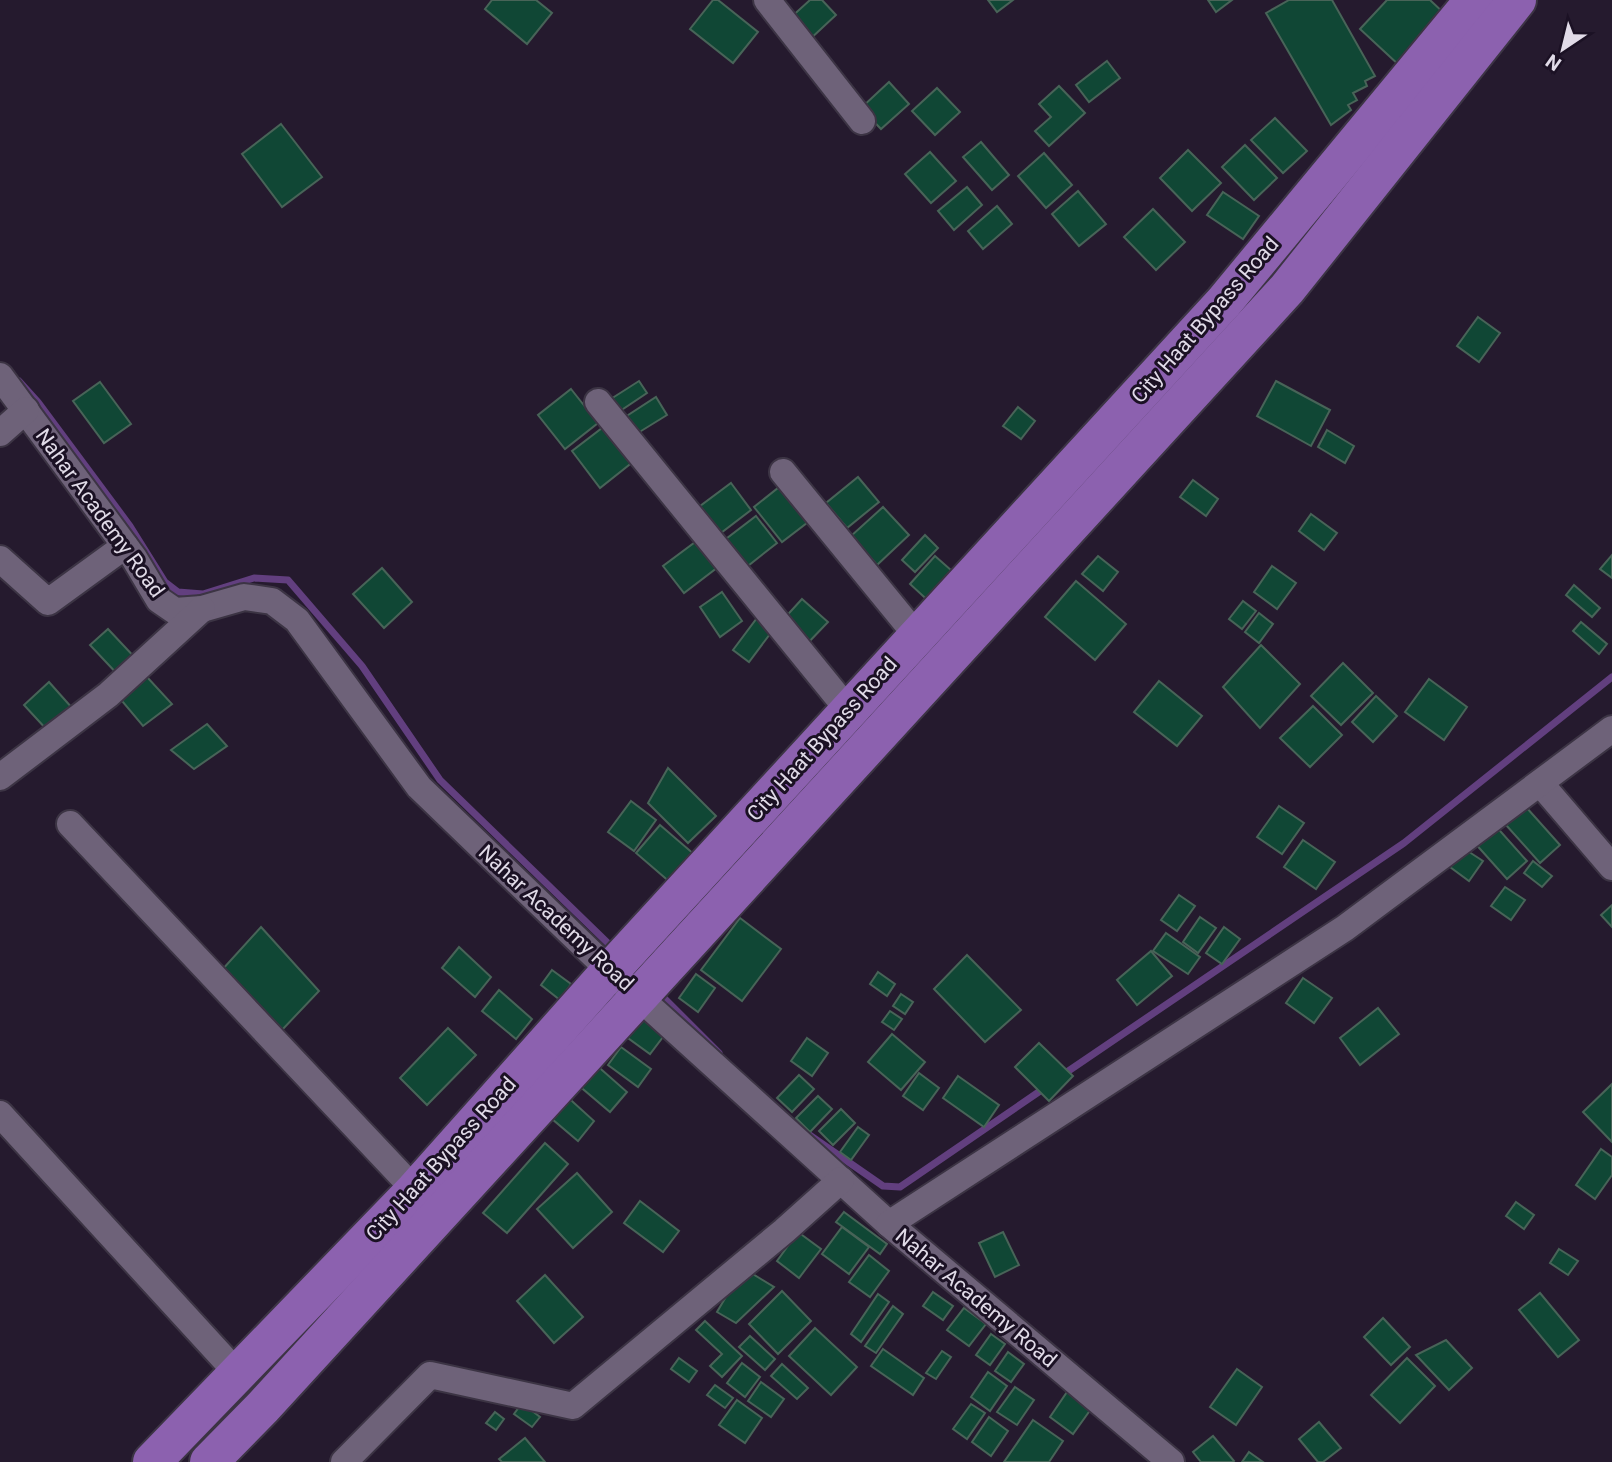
<svg xmlns="http://www.w3.org/2000/svg" width="1612" height="1462" viewBox="0 0 1612 1462" font-family="Roboto,sans-serif">
<style>
.lines{fill:none;stroke-linecap:round;stroke-linejoin:round}
.stream{stroke:#623f7f;stroke-width:7}
.building{fill:#104735;stroke:#486458;stroke-width:2}
.street-casing{stroke:#3c3444;stroke-width:30}
.primary-casing{stroke:#3c3444;stroke-width:42}
.street{stroke:#6e6279;stroke-width:26}
.primary{stroke:#8c61af;stroke-width:38}
.labels{text-anchor:middle;dominant-baseline:central;stroke-width:6;stroke-linejoin:round;paint-order:stroke}
.street-label{font-size:21px;fill:#e1dbe8;stroke:#1b1124}
</style>
<rect width="100%" height="100%" fill="#251a2e"/>
<g class="lines">
<g class="stream">
<path d="M19 381 38 402 130 526 165 582 178 592 203 594 254 578 288 580 362 666 440 780 615 950"/>
<path d="M658 992 719 1053"/>
<path d="M1061 1076 1404 843 1612 677"/>
<path d="M808 1134 883 1186 900 1187 1046 1087"/>
</g>
</g>
<g class="building">
<path d="M492 0H536L552 13 527 44 485 9Z"/>
<path d="M713 0H718L758 32 733 63 690 29Z"/>
<path d="M810 0H822L836 15 808 41 789 19Z"/>
<path d="M988 0H1013L997 12Z"/>
<path d="M1208 0H1232L1216 12Z"/>
<path d="M1289 0H1332L1375 76 1365 81 1367 86 1353 93 1357 100 1348 105 1351 110 1331 125 1266 13Z"/>
<path d="M1387 0H1430L1446 15 1400 66 1360 29Z"/>
<path d="M1107 61 1120 78 1089 102 1076 85Z"/>
<path d="M889 82 909 104 881 129 861 108Z"/>
<path d="M1059 86 1085 113 1049 146 1035 131 1051 117 1039 104Z"/>
<path d="M937 88 960 112 935 135 912 111Z"/>
<path d="M1275 118 1307 151 1283 173 1251 140Z"/>
<path d="M281 124 322 177 282 207 242 154Z"/>
<path d="M981 142 1009 175 992 190 963 157Z"/>
<path d="M1245 145 1277 178 1254 200 1222 167Z"/>
<path d="M1188 150 1221 183 1192 211 1160 178Z"/>
<path d="M930 152 956 181 931 203 905 174Z"/>
<path d="M1044 153 1072 185 1046 208 1018 176Z"/>
<path d="M967 187 982 205 954 230 938 211Z"/>
<path d="M1078 191 1106 224 1079 246 1052 214Z"/>
<path d="M1223 192 1259 216 1243 239 1207 215Z"/>
<path d="M997 206 1012 224 983 249 968 231Z"/>
<path d="M1153 209 1185 242 1156 270 1124 237Z"/>
<path d="M1478 317 1500 333 1479 362 1457 346Z"/>
<path d="M639 381 647 393 611 417 603 404Z"/>
<path d="M1276 381 1330 410 1311 446 1257 416Z"/>
<path d="M100 382 131 424 104 443 73 401Z"/>
<path d="M571 389 598 423 565 449 538 415Z"/>
<path d="M656 397 667 415 633 436 622 419Z"/>
<path d="M1018 407 1035 421 1021 439 1003 426Z"/>
<path d="M606 425 634 461 600 488 572 451Z"/>
<path d="M1327 430 1354 446 1345 463 1318 447Z"/>
<path d="M858 477 879 502 847 528 826 503Z"/>
<path d="M788 480 816 516 782 542 754 507Z"/>
<path d="M1193 480 1218 499 1206 516 1180 497Z"/>
<path d="M731 483 751 510 713 539 692 512Z"/>
<path d="M883 507 909 535 877 565 851 536Z"/>
<path d="M1311 514 1337 533 1324 550 1299 531Z"/>
<path d="M756 516 777 543 739 573 718 545Z"/>
<path d="M925 535 938 548 915 572 902 560Z"/>
<path d="M702 537 722 564 684 593 663 566Z"/>
<path d="M1612 555V578L1600 569Z"/>
<path d="M935 556 960 578 935 607 910 584Z"/>
<path d="M1098 556 1118 572 1103 591 1082 574Z"/>
<path d="M1272 566 1296 583 1277 609 1254 592Z"/>
<path d="M382 568 412 602 384 628 353 594Z"/>
<path d="M1076 581 1126 624 1095 660 1045 617Z"/>
<path d="M1574 585 1600 608 1592 617 1566 595Z"/>
<path d="M722 592 742 621 720 637 700 607Z"/>
<path d="M802 599 828 622 805 646 780 623Z"/>
<path d="M1243 601 1256 611 1242 629 1229 619Z"/>
<path d="M1259 613 1273 624 1259 643 1245 632Z"/>
<path d="M757 618 773 630 749 662 733 650Z"/>
<path d="M1581 622 1607 644 1599 654 1573 631Z"/>
<path d="M108 629 139 662 121 678 90 645Z"/>
<path d="M1261 645 1300 684 1260 728 1223 687Z"/>
<path d="M1343 663 1373 693 1341 725 1311 696Z"/>
<path d="M147 677 172 704 143 726 117 695Z"/>
<path d="M1429 679 1467 707 1444 740 1405 712Z"/>
<path d="M1159 681 1202 716 1177 746 1134 712Z"/>
<path d="M49 682 73 709 48 731 24 705Z"/>
<path d="M1376 696 1397 716 1373 742 1352 722Z"/>
<path d="M1313 706 1342 735 1310 767 1280 738Z"/>
<path d="M207 724 227 746 194 769 171 750Z"/>
<path d="M668 768 716 816 688 843 648 803Z"/>
<path d="M631 801 656 820 634 851 608 832Z"/>
<path d="M1279 806 1304 823 1282 854 1257 837Z"/>
<path d="M1526 807 1560 845 1540 863 1506 825Z"/>
<path d="M1493 823 1527 861 1507 879 1473 841Z"/>
<path d="M660 825 695 855 671 883 636 853Z"/>
<path d="M1303 840 1335 862 1316 889 1284 867Z"/>
<path d="M1463 848 1483 861 1469 881 1450 867Z"/>
<path d="M1533 861 1552 876 1542 887 1524 873Z"/>
<path d="M1505 887 1525 900 1511 920 1491 906Z"/>
<path d="M1179 895 1195 906 1177 931 1161 920Z"/>
<path d="M1612 905V927L1601 915Z"/>
<path d="M1200 917 1216 928 1198 953 1183 942Z"/>
<path d="M740 918 781 949 742 1001 701 970Z"/>
<path d="M261 927 319 991 281 1031 221 971Z"/>
<path d="M1224 927 1240 939 1222 964 1206 953Z"/>
<path d="M1166 933 1200 957 1188 974 1153 951Z"/>
<path d="M459 947 491 977 475 997 442 968Z"/>
<path d="M1151 951 1172 976 1137 1005 1117 980Z"/>
<path d="M967 955 1021 1010 985 1042 934 989Z"/>
<path d="M552 970 571 984 560 1000 541 985Z"/>
<path d="M878 972 895 984 887 996 870 984Z"/>
<path d="M696 974 715 988 698 1012 679 998Z"/>
<path d="M1303 978 1332 998 1314 1023 1286 1003Z"/>
<path d="M499 990 532 1019 516 1039 482 1011Z"/>
<path d="M901 994 913 1002 905 1014 893 1006Z"/>
<path d="M1378 1008 1399 1034 1360 1065 1340 1038Z"/>
<path d="M890 1011 902 1019 894 1030 882 1022Z"/>
<path d="M637 1012 666 1033 650 1054 621 1033Z"/>
<path d="M448 1028 476 1055 427 1105 400 1078Z"/>
<path d="M892 1034 925 1062 901 1090 868 1062Z"/>
<path d="M807 1038 828 1053 812 1076 791 1061Z"/>
<path d="M1039 1043 1073 1076 1049 1101 1015 1067Z"/>
<path d="M621 1047 651 1069 638 1087 608 1065Z"/>
<path d="M594 1063 627 1092 610 1112 577 1084Z"/>
<path d="M919 1073 939 1088 923 1110 903 1096Z"/>
<path d="M799 1075 814 1089 792 1112 777 1098Z"/>
<path d="M958 1076 999 1105 984 1127 943 1098Z"/>
<path d="M1612 1084V1142L1583 1112Z"/>
<path d="M562 1092 594 1121 578 1141 545 1113Z"/>
<path d="M818 1096 832 1109 810 1132 796 1118Z"/>
<path d="M841 1109 855 1123 833 1145 819 1131Z"/>
<path d="M858 1127 869 1135 851 1160 840 1152Z"/>
<path d="M545 1143 568 1164 507 1233 483 1213Z"/>
<path d="M1601 1149 1612 1157V1175L1595 1199 1576 1185Z"/>
<path d="M577 1173 612 1212 573 1248 537 1209Z"/>
<path d="M640 1201 679 1231 663 1252 624 1223Z"/>
<path d="M1516 1202 1534 1215 1524 1229 1506 1216Z"/>
<path d="M844 1212 887 1244 880 1254 836 1222Z"/>
<path d="M842 1227 869 1247 849 1274 822 1254Z"/>
<path d="M798 1232 821 1249 799 1278 777 1261Z"/>
<path d="M1003 1232 1019 1265 995 1277 979 1243Z"/>
<path d="M1559 1249 1578 1261 1568 1275 1550 1263Z"/>
<path d="M869 1255 889 1271 870 1297 849 1282Z"/>
<path d="M743 1268 774 1287 736 1323 717 1312Z"/>
<path d="M545 1275 583 1317 554 1343 517 1301Z"/>
<path d="M782 1291 811 1321 778 1354 749 1324Z"/>
<path d="M933 1292 953 1306 943 1320 923 1306Z"/>
<path d="M1540 1293 1579 1340 1558 1357 1519 1310Z"/>
<path d="M878 1294 889 1302 861 1342 851 1334Z"/>
<path d="M893 1306 903 1314 876 1353 865 1346Z"/>
<path d="M964 1308 986 1324 969 1346 947 1330Z"/>
<path d="M1383 1318 1410 1347 1391 1365 1364 1337Z"/>
<path d="M705 1321 742 1356 722 1377 710 1366 722 1354 696 1330Z"/>
<path d="M815 1328 857 1367 831 1395 789 1356Z"/>
<path d="M991 1334 1005 1344 990 1365 976 1355Z"/>
<path d="M750 1336 775 1359 765 1370 739 1347Z"/>
<path d="M1446 1340 1472 1368 1449 1390 1416 1355Z"/>
<path d="M883 1349 924 1378 913 1395 871 1366Z"/>
<path d="M942 1351 951 1357 936 1379 926 1373Z"/>
<path d="M1008 1352 1024 1364 1011 1382 995 1371Z"/>
<path d="M679 1358 697 1371 689 1382 671 1369Z"/>
<path d="M1407 1358 1435 1386 1400 1423 1371 1395Z"/>
<path d="M742 1363 760 1377 745 1397 727 1383Z"/>
<path d="M782 1364 808 1388 797 1399 771 1376Z"/>
<path d="M1237 1369 1262 1387 1236 1425 1210 1407Z"/>
<path d="M988 1372 1007 1386 990 1411 971 1397Z"/>
<path d="M761 1382 784 1399 771 1417 748 1401Z"/>
<path d="M715 1385 733 1398 725 1408 707 1395Z"/>
<path d="M1015 1387 1034 1400 1017 1425 997 1412Z"/>
<path d="M1067 1392 1091 1409 1073 1434 1050 1417Z"/>
<path d="M737 1400 762 1418 745 1443 719 1425Z"/>
<path d="M522 1403 540 1417 532 1427 514 1414Z"/>
<path d="M971 1404 985 1413 967 1439 953 1429Z"/>
<path d="M495 1412 504 1419 496 1430 486 1423Z"/>
<path d="M989 1417 1008 1431 991 1456 972 1442Z"/>
<path d="M1033 1420 1063 1441 1049 1462H1004Z"/>
<path d="M1319 1422 1341 1448 1323 1462H1318L1299 1439Z"/>
<path d="M1213 1436 1234 1461 1233 1462H1201L1193 1452Z"/>
<path d="M525 1438 545 1462H502L499 1459Z"/>
<path d="M1249 1452 1263 1462H1242Z"/>
</g>
<g class="lines">
<defs>
<g id="street">
<path d="M767 0 862 121"/>
<path d="M0 376 134 558 159 600 175 611 202 609 244 597 272 601 297 620 419 787 610 971 889 1224 1171 1462"/>
<path d="M598 402 849 711"/>
<path d="M0 433 26 410"/>
<path d="M783 472 917 636"/>
<path d="M0 559 48 602 125 546"/>
<path d="M0 777 108 695 202 609"/>
<path d="M1540 783 1612 867"/>
<path d="M70 824 415 1190"/>
<path d="M0 1114 238 1374"/>
<path d="M889 1224 1345 928 1612 729"/>
<path d="M344 1462 430 1375 573 1406 784 1231 841 1180"/>
</g>
<g id="primary">
<path d="M152 1462 415 1190 610 971 1224 302 1474 0"/>
<path d="M209 1462 263 1407 1287 289 1517 0"/>
</g>
</defs>
<use href="#street" class="street-casing"/>
<use href="#primary" class="primary-casing"/>
<use href="#street" class="street"/>
<use href="#primary" class="primary"/>
</g>
<g class="labels">
<g class="street-label">
<text transform="translate(1205 320) rotate(-49)">City Haat Bypass Road</text>
<text transform="translate(100 513) rotate(54)">Nahar Academy Road</text>
<text transform="translate(822 739) rotate(-48)">City Haat Bypass Road</text>
<text transform="translate(556 918) rotate(43)">Nahar Academy Road</text>
<text transform="translate(441 1159) rotate(-48)">City Haat Bypass Road</text>
<text transform="translate(976 1298) rotate(40)">Nahar Academy Road</text>
</g>
</g>
<g transform="translate(1563 49) rotate(215)" stroke="#1b1124" stroke-width="5" paint-order="stroke">
<path d="M0-5L12 26L0 18L-12 26Z" fill="#e1dbe8"/>
<text y="-10" font-size="19" font-weight="bold" text-anchor="middle" fill="#e1dbe8">N</text>
</g>
</svg>
